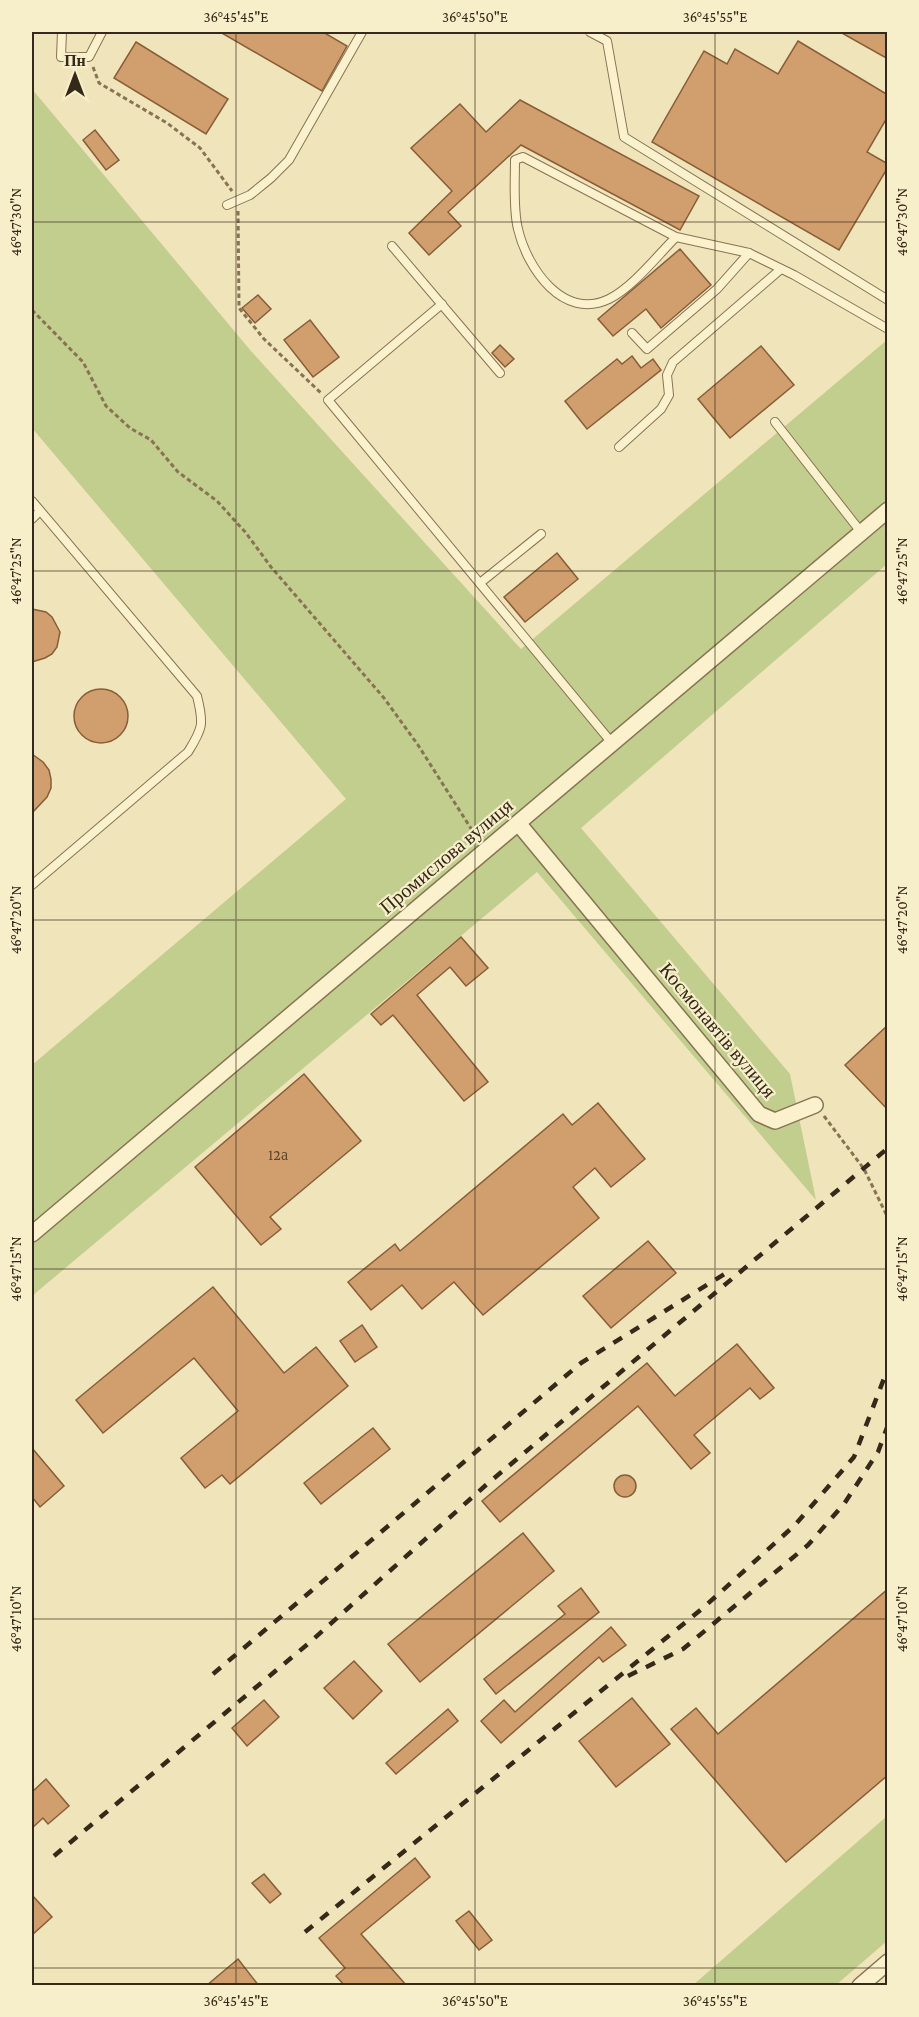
<svg xmlns="http://www.w3.org/2000/svg" width="919" height="2017" viewBox="0 0 919 2017" font-family="'Crimson Pro',serif">
<style>
.green{fill:#c2ce8e}
.building{fill:#d19e6d;stroke:#885e38;stroke-width:1.5}
.lines{fill:none;stroke-linecap:round;stroke-linejoin:round}
.service-casing{stroke:#887353;stroke-width:10}
.minor-casing{stroke:#887353;stroke-width:18}
.path{stroke:#887353;stroke-width:3;stroke-dasharray:4.5 3;stroke-linecap:butt}
.service{stroke:#fbf1cd;stroke-width:8}
.minor{stroke:#fbf1cd;stroke-width:15}
.rail{stroke:#35291a;stroke-width:4.5;stroke-dasharray:10 10;stroke-linecap:butt}
.ticks{fill:none;stroke:#35291a;stroke-width:1.5;stroke-opacity:0.45}
.labels{text-anchor:middle;dominant-baseline:central;stroke-width:4.5;stroke-linejoin:round;paint-order:stroke}
.number-label{font-size:16px;fill:#5c462f}
.street-label{font-size:20px;fill:#35291a;stroke:#f7eeca}
.neatline{fill:none;stroke:#35291a;stroke-width:2}
.ticks-label{font-size:15px;text-anchor:middle;fill:#35291a}
</style>
<rect width="100%" height="100%" fill="#f0e4ba"/>
<g class="green">
<path d="M32 89 251 351 521 649 887 340V564L581 828 790 1074 816 1200 537 872 32 1296V1065L346 799 32 428Z"/>
<path d="M887 1816V1941L836 1985H693Z"/>
</g>
<g class="building">
<path d="M220 32H323L347 46 322 91Z"/>
<path d="M840 32H888V59Z"/>
<path d="M798 41 888 95V116L867 152 888 164V167L839 250 652 142 704 51 727 64 735 49 778 74Z"/>
<path d="M136 42 228 99 206 134 114 78Z"/>
<path d="M520 100 699 196 680 230 521 145 448 212 461 226 429 255 409 233 452 191 411 148 460 104 486 132Z"/>
<path d="M95 130 119 160 106 170 83 140Z"/>
<path d="M680 249 711 285 661 328 646 309 613 336 598 319Z"/>
<path d="M258 295 271 309 255 323 242 308Z"/>
<path d="M310 320 339 357 313 377 284 340Z"/>
<path d="M500 345 514 359 505 367 492 353Z"/>
<path d="M761 346 794 385 730 438 698 399Z"/>
<path d="M632 356 641 368 653 359 661 370 587 429 565 401 617 359 622 364Z"/>
<path d="M557 553 578 579 525 622 504 597Z"/>
<path d="M32 609 46 612 52 617 60 632 57 647 52 654 45 658 32 662Z"/>
<circle cx="101" cy="716" r="27"/>
<path d="M32 754 43 762 49 770 51 779V788L47 797 32 813Z"/>
<path d="M461 937 488 968 466 986 450 967 417 995 488 1082 464 1101 393 1015 381 1025 371 1014Z"/>
<path d="M888 1025V1110L845 1065Z"/>
<path d="M304 1074 361 1141 270 1217 281 1229 261 1245 195 1167Z"/>
<path d="M598 1103 645 1159 611 1187 595 1168 573 1187 599 1218 483 1315 454 1282 422 1309 402 1285 371 1310 348 1282 395 1244 400 1251 563 1114 572 1125Z"/>
<path d="M648 1241 676 1273 611 1328 583 1296Z"/>
<path d="M213 1287 284 1373 316 1347 348 1386 230 1484 222 1475 205 1488 181 1458 238 1411 194 1358 103 1433 76 1400Z"/>
<path d="M362 1325 377 1347 355 1362 340 1341Z"/>
<path d="M737 1344 774 1388 760 1399 750 1388 694 1435 710 1453 691 1469 638 1406 500 1522 482 1501 647 1363 675 1396Z"/>
<path d="M373 1428 390 1449 321 1504 304 1483Z"/>
<path d="M32 1448 64 1486 40 1507 32 1497Z"/>
<circle cx="625" cy="1486" r="11"/>
<path d="M523 1533 554 1571 420 1682 388 1644Z"/>
<path d="M581 1588 599 1612 496 1694 484 1679 565 1614 558 1606Z"/>
<path d="M888 1589V1775L786 1862 671 1729 696 1708 718 1734Z"/>
<path d="M611 1627 626 1645 603 1662 599 1657 501 1743 481 1721 504 1700 515 1712Z"/>
<path d="M354 1661 382 1691 353 1719 324 1688Z"/>
<path d="M632 1698 670 1744 616 1787 579 1741Z"/>
<path d="M264 1700 279 1717 247 1746 232 1728Z"/>
<path d="M448 1709 458 1721 396 1774 386 1763Z"/>
<path d="M46 1779 69 1806 48 1824 43 1818 32 1828V1792Z"/>
<path d="M415 1858 430 1877 361 1934 407 1986H345L336 1976 345 1968 319 1938Z"/>
<path d="M264 1874 281 1894 270 1903 252 1883Z"/>
<path d="M32 1895 52 1917 32 1935Z"/>
<path d="M469 1911 492 1940 479 1950 456 1921Z"/>
<path d="M238 1959 259 1986H206Z"/>
</g>
<g class="lines">
<defs>
<g id="service">
<path d="M62 32 61 57H89L102 32"/>
<path d="M590 32 607 41 624 137 888 300"/>
<path d="M227 205 250 195 271 178 289 160 362 32"/>
<path d="M676 237C657 256 633 287 609 299 563 321 527 268 518 229 513 210 515 180 515 160L523 157 676 237 749 253 794 275 888 329"/>
<path d="M392 246 500 373"/>
<path d="M442 304 328 400 612 743"/>
<path d="M632 333 647 349 717 289 749 253"/>
<path d="M775 422 861 532"/>
<path d="M619 447 661 409 669 395 667 375 673 362 781 269"/>
<path d="M32 501 197 696C204 724 203 728 188 752L32 885"/>
<path d="M32 519 40 511"/>
<path d="M480 583 541 534"/>
</g>
<g id="minor">
<path d="M518 823 759 1114 775 1121 815 1105"/>
<path d="M32 1234 888 510"/>
<path d="M860 1986 888 1962"/>
</g>
</defs>
<use href="#service" class="service-casing"/>
<use href="#minor" class="minor-casing"/>
<g class="path">
<path d="M93 67 99 83 167 123 200 148 232 191"/>
<path d="M238 211 239 308 264 339 321 393"/>
<path d="M32 310 83 362 106 406 130 428 151 440 178 472 217 501 246 533 271 567 384 698 418 745 477 838"/>
<path d="M824 1116 864 1169 888 1218"/>
</g>
<use href="#service" class="service"/>
<use href="#minor" class="minor"/>
<g class="rail">
<path d="M213 1674 581 1363 731 1270"/>
<path d="M628 1676 683 1649 808 1545 844 1504 878 1452 888 1425"/>
<path d="M54 1856 309 1643 486 1485 888 1148"/>
<path d="M305 1932 703 1608 795 1525 854 1457 888 1368"/>
</g>
</g>
<path class="ticks" d="M236 32V1986M475 32V1986M715 32V1986M32 222H888M32 571H888M32 920H888M32 1269H888M32 1619H888M32 1968H888"/>
<g class="labels">
<g class="number-label">
<text x="278" y="1154">12а</text>
</g>
<g class="street-label">
<text transform="translate(446 856) rotate(-40)">Промислова вулиця</text>
<text transform="translate(718 1030) rotate(50)">Космонавтів вулиця</text>
</g>
</g>
<rect width="919" height="2017" fill="none" stroke="#f7eeca" stroke-width="66"/>
<g transform="translate(75 75)" stroke="#f7eeca" stroke-width="4.5" paint-order="stroke">
<path d="M0-4.5L10 22L0 15L-10 22Z" fill="#35291a"/>
<text y="-9" font-size="16" font-weight="bold" text-anchor="middle" fill="#35291a">Пн</text>
</g>
<rect x="33" y="33" width="853" height="1951" class="neatline"/>
<g class="ticks-label">
<text x="236" y="22">36°45'45"E</text>
<text x="475" y="22">36°45'50"E</text>
<text x="715" y="22">36°45'55"E</text>
<text transform="translate(16 222) rotate(-90)" y="5">46°47'30"N</text>
<text transform="translate(902 222) rotate(-90)" y="5">46°47'30"N</text>
<text transform="translate(16 571) rotate(-90)" y="5">46°47'25"N</text>
<text transform="translate(902 571) rotate(-90)" y="5">46°47'25"N</text>
<text transform="translate(16 920) rotate(-90)" y="5">46°47'20"N</text>
<text transform="translate(902 920) rotate(-90)" y="5">46°47'20"N</text>
<text transform="translate(16 1269) rotate(-90)" y="5">46°47'15"N</text>
<text transform="translate(902 1269) rotate(-90)" y="5">46°47'15"N</text>
<text transform="translate(16 1619) rotate(-90)" y="5">46°47'10"N</text>
<text transform="translate(902 1619) rotate(-90)" y="5">46°47'10"N</text>
<text x="236" y="2006">36°45'45"E</text>
<text x="475" y="2006">36°45'50"E</text>
<text x="715" y="2006">36°45'55"E</text>
</g>
</svg>
